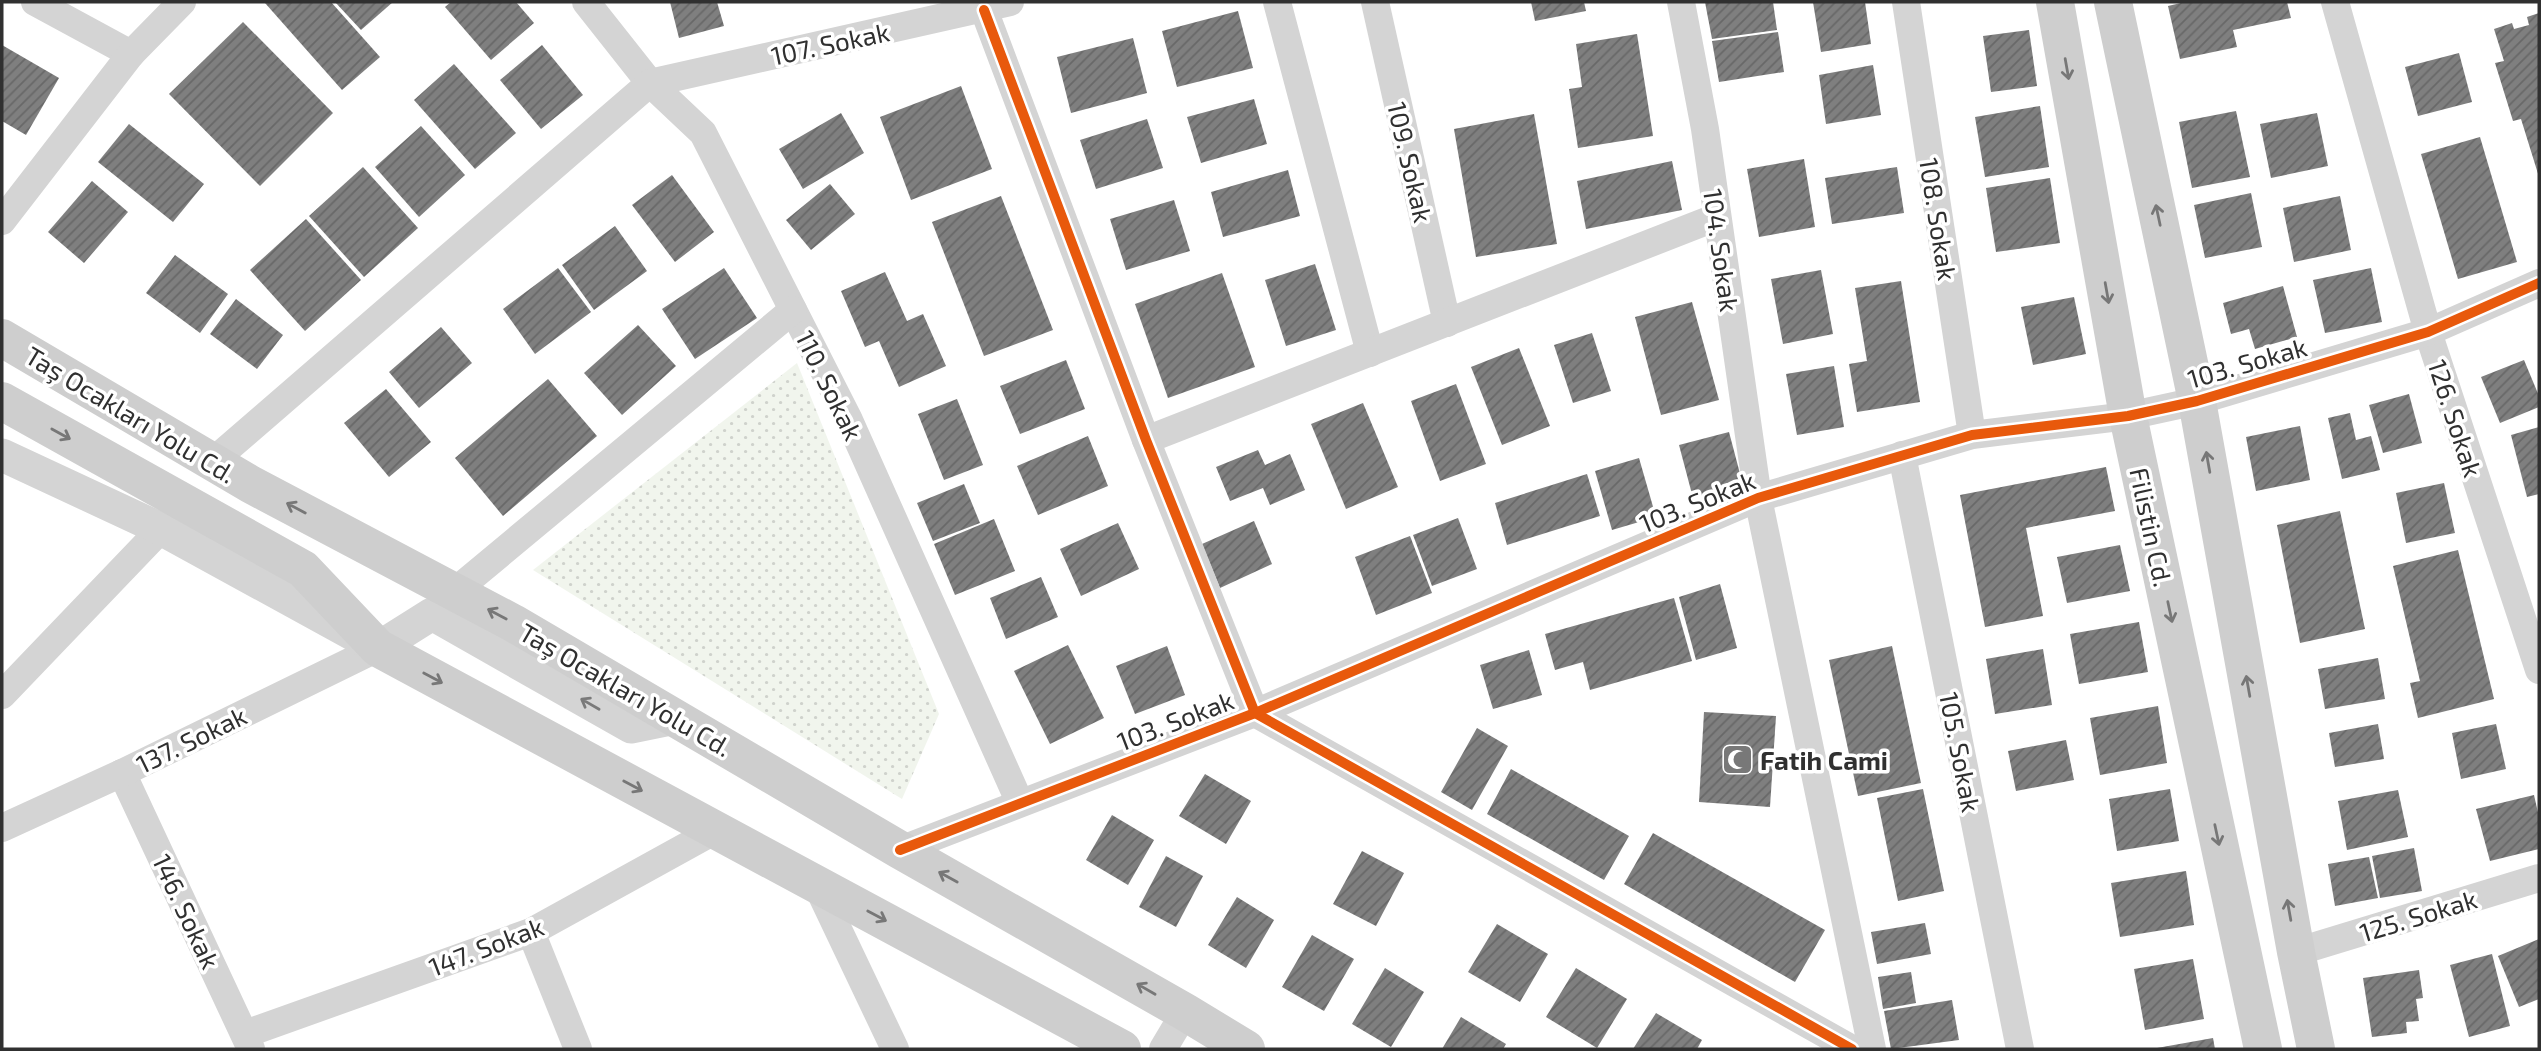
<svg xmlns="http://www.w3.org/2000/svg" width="2541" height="1051" viewBox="0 0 2541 1051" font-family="'Exo 2',sans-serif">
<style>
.park{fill:url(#park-dots)}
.building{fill:url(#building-hatch)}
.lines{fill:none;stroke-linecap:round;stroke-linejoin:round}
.minor{stroke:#d4d4d4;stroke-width:28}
.tertiary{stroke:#d4d4d4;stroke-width:33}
.secondary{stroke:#cecece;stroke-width:38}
.cycleway-casing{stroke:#fff;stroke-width:15}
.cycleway{stroke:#e8590c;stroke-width:10}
.oneway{stroke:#777}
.oneway2{stroke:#7a7a7a}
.labels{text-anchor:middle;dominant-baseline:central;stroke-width:7;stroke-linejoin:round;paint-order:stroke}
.street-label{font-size:26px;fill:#303030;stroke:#fff}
.poi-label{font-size:26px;font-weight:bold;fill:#303030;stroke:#fff;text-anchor:start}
</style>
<defs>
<pattern id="park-dots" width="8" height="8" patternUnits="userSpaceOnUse" patternTransform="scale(1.75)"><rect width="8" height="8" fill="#f1f5ed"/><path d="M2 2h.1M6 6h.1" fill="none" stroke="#cfd2cc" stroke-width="1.8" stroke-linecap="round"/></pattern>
<pattern id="building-hatch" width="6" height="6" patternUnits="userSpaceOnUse" patternTransform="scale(1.75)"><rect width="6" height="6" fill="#7f7f7f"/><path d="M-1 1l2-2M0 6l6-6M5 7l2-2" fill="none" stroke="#686868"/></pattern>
</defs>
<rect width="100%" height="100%" fill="#fff"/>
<path class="park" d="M797 363 939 714 902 799 533 570Z"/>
<g class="building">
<path d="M267 2H331L380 57 342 90 265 3Z"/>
<path d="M335 2H393L361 30Z"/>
<path d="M451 2H516L534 23 491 60 445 7Z"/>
<path d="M670 2H717L724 26 679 38Z"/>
<path d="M1531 2H1584L1586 11 1535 21Z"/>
<path d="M1705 2H1773L1777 30 1712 39Z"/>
<path d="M1813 2H1865L1871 44 1821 52Z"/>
<path d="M2185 2H2287L2291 18 2233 30 2237 47 2180 59 2168 6Z"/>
<path d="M1238 11 1253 68 1177 87 1162 31Z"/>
<path d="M2539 13V177L2521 119 2513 121 2495 63 2504 61 2494 29 2512 23 2514 29 2529 25 2527 17Z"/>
<path d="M243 22 333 113 260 186 169 94Z"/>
<path d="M2029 30 2037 86 1991 92 1983 36Z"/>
<path d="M1778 32 1784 72 1719 82 1712 41Z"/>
<path d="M1637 34 1653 136 1578 148 1569 89 1582 87 1576 44Z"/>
<path d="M1133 38 1147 93 1071 113 1057 57Z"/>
<path d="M2 45 59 78 26 135 2 121Z"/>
<path d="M542 45 583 95 541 129 500 80Z"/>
<path d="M2459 53 2472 102 2418 116 2405 67Z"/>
<path d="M454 64 516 133 475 169 414 100Z"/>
<path d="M1873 65 1881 115 1826 124 1819 75Z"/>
<path d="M961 86 992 169 911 200 880 117Z"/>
<path d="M1254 99 1267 144 1201 163 1187 117Z"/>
<path d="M2040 106 2049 167 1985 177 1975 117Z"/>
<path d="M2236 111 2250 177 2192 188 2179 122Z"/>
<path d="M841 113 864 153 803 189 779 149Z"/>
<path d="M2317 113 2328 166 2271 178 2260 124Z"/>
<path d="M1534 114 1557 244 1476 257 1454 129Z"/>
<path d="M1147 119 1163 168 1096 189 1080 140Z"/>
<path d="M129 124 204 184 173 222 98 162Z"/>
<path d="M421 126 465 175 419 217 375 167Z"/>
<path d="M2480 137 2517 262 2458 279 2421 154Z"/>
<path d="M1804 159 1815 227 1759 237 1747 169Z"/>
<path d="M1672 161 1682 210 1586 229 1577 181Z"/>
<path d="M363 167 418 228 364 277 309 216Z"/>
<path d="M1897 167 1904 213 1832 224 1825 178Z"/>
<path d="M1288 170 1300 216 1223 237 1211 192Z"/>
<path d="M672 175 714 232 675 262 632 205Z"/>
<path d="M2050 178 2060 243 1996 252 1986 188Z"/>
<path d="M92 181 128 212 84 263 48 232Z"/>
<path d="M830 184 855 214 811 250 786 220Z"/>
<path d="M2251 193 2262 247 2205 258 2194 205Z"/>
<path d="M1001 196 1053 330 984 356 932 222Z"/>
<path d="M2340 196 2351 250 2294 262 2283 208Z"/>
<path d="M1174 200 1190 251 1126 270 1110 219Z"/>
<path d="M306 219 361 280 305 331 250 270Z"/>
<path d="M615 226 647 271 594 310 562 265Z"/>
<path d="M175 255 228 294 200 333 146 293Z"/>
<path d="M1315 264 1336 330 1286 346 1265 280Z"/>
<path d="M558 268 591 312 535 354 503 309Z"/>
<path d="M724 268 757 318 695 359 662 309Z"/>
<path d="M2371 268 2382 322 2325 333 2313 280Z"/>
<path d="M1821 270 1833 334 1783 344 1771 279Z"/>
<path d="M885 272 907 321 923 314 946 366 899 387 879 341 865 347 841 291Z"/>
<path d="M1222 273 1255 367 1168 398 1135 304Z"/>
<path d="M1901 281 1920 402 1857 412 1849 364 1867 361 1855 288Z"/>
<path d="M2283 286 2297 337 2255 349 2249 329 2231 334 2223 303Z"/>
<path d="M2074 297 2086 354 2033 365 2021 307Z"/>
<path d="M236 299 283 335 257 369 210 334Z"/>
<path d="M1692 302 1719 400 1661 415 1635 317Z"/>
<path d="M638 325 676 366 622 415 584 373Z"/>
<path d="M441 327 472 363 419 408 389 372Z"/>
<path d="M1592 333 1611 391 1573 403 1554 345Z"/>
<path d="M1519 348 1550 426 1502 445 1471 367Z"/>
<path d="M1066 360 1085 409 1020 434 1000 386Z"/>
<path d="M2524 360 2539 396V407L2500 423 2481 377Z"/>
<path d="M1834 366 1844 427 1797 435 1786 374Z"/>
<path d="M548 379 597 436 503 516 455 458Z"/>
<path d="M1456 384 1486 464 1440 481 1411 401Z"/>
<path d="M386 389 431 442 389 477 344 423Z"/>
<path d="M2409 394 2422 443 2383 453 2369 405Z"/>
<path d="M957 399 983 465 944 480 918 414Z"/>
<path d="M1363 403 1398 487 1346 509 1311 424Z"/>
<path d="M2350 413 2356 440 2371 436 2380 470 2342 479 2328 418Z"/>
<path d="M2300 426 2310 480 2256 491 2246 437Z"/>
<path d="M2539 427V494L2527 497 2511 435Z"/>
<path d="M1729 432 1743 485 1693 498 1679 445Z"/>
<path d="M1088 436 1108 486 1038 515 1017 466Z"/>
<path d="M1258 450 1265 465 1290 454 1305 490 1270 505 1263 488 1230 501 1216 467Z"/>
<path d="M1639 458 1656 517 1612 530 1595 471Z"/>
<path d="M2106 467 2115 511 2026 528 2043 616 1985 627 1960 495Z"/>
<path d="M1587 474 1600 516 1507 545 1495 503Z"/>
<path d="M2444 483 2455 533 2406 543 2396 493Z"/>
<path d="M964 484 980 523 933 541 917 503Z"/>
<path d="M2340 511 2365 629 2300 643 2277 525Z"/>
<path d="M1458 518 1477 569 1432 586 1413 535Z"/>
<path d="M994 519 1015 571 955 595 934 544Z"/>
<path d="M1254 521 1272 564 1220 588 1202 544Z"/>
<path d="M1118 523 1139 569 1081 596 1060 549Z"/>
<path d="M1410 536 1432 593 1376 615 1355 557Z"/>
<path d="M2120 545 2130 591 2067 603 2057 557Z"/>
<path d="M2458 550 2494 699 2418 718 2410 683 2420 681 2393 566Z"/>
<path d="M1041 577 1058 617 1006 639 990 598Z"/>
<path d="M1720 584 1737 648 1696 660 1679 597Z"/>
<path d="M1674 598 1692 661 1590 690 1583 662 1555 670 1545 634Z"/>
<path d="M2139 622 2148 672 2079 684 2070 634Z"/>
<path d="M1068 645 1104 718 1050 744 1014 671Z"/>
<path d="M1167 646 1185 695 1135 714 1116 666Z"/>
<path d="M1892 646 1921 783 1858 796 1829 660Z"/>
<path d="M2043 649 2052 705 1995 714 1986 659Z"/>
<path d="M1529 650 1542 695 1493 709 1480 665Z"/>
<path d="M2378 658 2385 699 2325 709 2318 669Z"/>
<path d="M2158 706 2167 763 2100 775 2090 718Z"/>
<path d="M1704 712 1776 716 1770 807 1699 802Z"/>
<path d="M2378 724 2384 759 2335 767 2329 733Z"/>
<path d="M2496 724 2506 769 2461 779 2452 733Z"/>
<path d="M1477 728 1508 746 1472 810 1441 792Z"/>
<path d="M2066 740 2074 780 2016 791 2008 751Z"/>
<path d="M1511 769 1629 836 1604 880 1487 814Z"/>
<path d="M1205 774 1251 801 1226 844 1179 816Z"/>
<path d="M1923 789 1944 891 1898 901 1877 798Z"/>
<path d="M2170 789 2179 841 2117 851 2109 799Z"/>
<path d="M2398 790 2408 837 2347 850 2338 801Z"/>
<path d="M2534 795 2539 817V849L2490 861 2476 809Z"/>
<path d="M1112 815 1154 840 1128 885 1086 860Z"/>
<path d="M1653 833 1825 930 1795 982 1624 884Z"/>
<path d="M2414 848 2422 891 2380 898 2372 856Z"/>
<path d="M1362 851 1404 873 1376 926 1333 904Z"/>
<path d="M1166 856 1203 876 1176 927 1139 907Z"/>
<path d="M2369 857 2378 898 2335 906 2328 864Z"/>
<path d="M2186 871 2194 925 2120 937 2111 883Z"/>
<path d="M1237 897 1274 920 1246 968 1208 945Z"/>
<path d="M1925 923 1931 954 1877 964 1871 932Z"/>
<path d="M1497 924 1548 954 1520 1002 1468 972Z"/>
<path d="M1312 935 1354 959 1324 1011 1282 987Z"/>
<path d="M2539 939V999L2519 1007 2498 956Z"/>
<path d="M2492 954 2510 1026 2469 1037 2450 965Z"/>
<path d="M2193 959 2204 1019 2145 1030 2134 969Z"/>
<path d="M1385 968 1424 992 1391 1047 1352 1024Z"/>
<path d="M1576 968 1627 999 1597 1048 1546 1017Z"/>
<path d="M2419 970 2423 998 2416 999 2419 1021 2406 1022 2407 1033 2372 1037 2363 978Z"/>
<path d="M1911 972 1916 1003 1883 1009 1878 977Z"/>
<path d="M1952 1000 1959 1040 1891 1049 1884 1011Z"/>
<path d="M1656 1013 1702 1040 1697 1049H1633Z"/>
<path d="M1461 1017 1506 1044 1503 1049H1442Z"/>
<path d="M2213 1038 2215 1049H2158L2157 1048Z"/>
</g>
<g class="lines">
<g class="minor">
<path d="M35 2 131 54"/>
<path d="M586 2 650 83 703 133 848 418 1020 803"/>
<path d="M1277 2 1370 353"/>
<path d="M1375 2 1447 323"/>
<path d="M1681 2 1705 129 1758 498 1872 1049"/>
<path d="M1906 2 1972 435"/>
<path d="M2335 2 2428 332 2539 670"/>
<path d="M984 10 1146 440 1255 713 1852 1049"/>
<path d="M2 221 131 54 182 2"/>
<path d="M1146 440 1717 217"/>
<path d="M1902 455 2020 1049"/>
<path d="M212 462 650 83 1010 2"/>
<path d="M454 592 793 310"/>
<path d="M2 695 161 529"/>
<path d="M122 773 251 1049"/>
<path d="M2 828 122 773 378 648"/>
<path d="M900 850 1255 713 1758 498 1972 435 2128 416 2197 401 2428 332 2539 283"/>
<path d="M816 883 895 1049"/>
<path d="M531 932 578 1049"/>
<path d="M2296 952 2539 878"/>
<path d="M245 1034 531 932 714 831"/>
<path d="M1163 1049 1185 1012"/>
</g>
<path class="tertiary" d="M2 455 161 529 378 648 432 614 631 727 675 718"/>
<g class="secondary">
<path d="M2055 2 2128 416 2263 1049"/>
<path d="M2113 2 2197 401 2296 952 2316 1049"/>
<path d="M2 338 250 484 513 623 900 850 1185 1012 1246 1049"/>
<path d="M2 401 303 569 378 648 1122 1049"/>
</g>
<defs>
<g id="cycleway">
<path d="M984 10 1146 440 1255 713 1852 1049"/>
<path d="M900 850 1255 713 1758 498 1972 435 2128 416 2197 401 2428 332 2539 283"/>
</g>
</defs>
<use href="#cycleway" class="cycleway-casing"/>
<use href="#cycleway" class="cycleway"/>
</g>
<defs><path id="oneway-shaft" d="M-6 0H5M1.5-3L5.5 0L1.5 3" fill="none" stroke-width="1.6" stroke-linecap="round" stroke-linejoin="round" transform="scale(1.75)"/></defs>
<g class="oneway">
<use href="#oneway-shaft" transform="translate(2067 69) rotate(80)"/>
<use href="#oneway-shaft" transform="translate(2158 215) rotate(-102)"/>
<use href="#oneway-shaft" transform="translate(2107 293) rotate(80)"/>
<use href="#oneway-shaft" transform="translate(61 434) rotate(29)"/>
<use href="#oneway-shaft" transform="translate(2208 462) rotate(-100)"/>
<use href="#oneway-shaft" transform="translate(296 508) rotate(-152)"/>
<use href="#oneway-shaft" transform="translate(2170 612) rotate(78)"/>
<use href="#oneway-shaft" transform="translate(497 614) rotate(-152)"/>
<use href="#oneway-shaft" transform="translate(433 678) rotate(28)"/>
<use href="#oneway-shaft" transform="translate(2248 686) rotate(-100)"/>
<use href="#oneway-shaft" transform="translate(633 786) rotate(28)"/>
<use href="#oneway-shaft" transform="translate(2217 835) rotate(78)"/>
<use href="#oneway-shaft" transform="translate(948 877) rotate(-151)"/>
<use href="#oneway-shaft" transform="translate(2289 910) rotate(-100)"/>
<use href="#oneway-shaft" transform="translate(877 916) rotate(28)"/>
<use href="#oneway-shaft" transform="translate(1146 989) rotate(-150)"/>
</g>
<use class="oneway2" href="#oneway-shaft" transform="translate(590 704) rotate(-150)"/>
<defs>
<symbol id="mosque-square" viewBox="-11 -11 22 22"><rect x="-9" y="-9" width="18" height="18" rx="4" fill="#787878" stroke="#fff"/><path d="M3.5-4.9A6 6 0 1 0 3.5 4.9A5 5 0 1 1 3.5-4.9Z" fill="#fff"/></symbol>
</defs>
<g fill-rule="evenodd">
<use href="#mosque-square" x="1720" y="742" width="35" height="35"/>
</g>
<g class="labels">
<g class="street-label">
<text transform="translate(830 43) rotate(-12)">107. Sokak</text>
<text transform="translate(1411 162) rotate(77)">109. Sokak</text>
<text transform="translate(1939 219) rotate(81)">108. Sokak</text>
<text transform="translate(1722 250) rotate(82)">104. Sokak</text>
<text transform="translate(2247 362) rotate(-16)">103. Sokak</text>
<text transform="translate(830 385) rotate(64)">110. Sokak</text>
<text transform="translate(131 414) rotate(31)">Taş Ocakları Yolu Cd.</text>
<text transform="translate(2456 418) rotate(72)">126. Sokak</text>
<text transform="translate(1697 501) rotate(-22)">103. Sokak</text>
<text transform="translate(2152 527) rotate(78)">Filistin Cd.</text>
<text transform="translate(626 689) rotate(30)">Taş Ocakları Yolu Cd.</text>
<text transform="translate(1175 720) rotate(-21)">103. Sokak</text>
<text transform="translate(191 739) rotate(-26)">137. Sokak</text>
<text transform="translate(1961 752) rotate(79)">105. Sokak</text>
<text transform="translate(187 911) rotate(65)">146. Sokak</text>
<text transform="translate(2418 915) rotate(-17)">125. Sokak</text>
<text transform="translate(486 946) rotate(-21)">147. Sokak</text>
</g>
<g class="poi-label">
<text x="1760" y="759">Fatih Cami</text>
</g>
</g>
<rect width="2541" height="1051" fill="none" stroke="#303030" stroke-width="7"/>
</svg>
